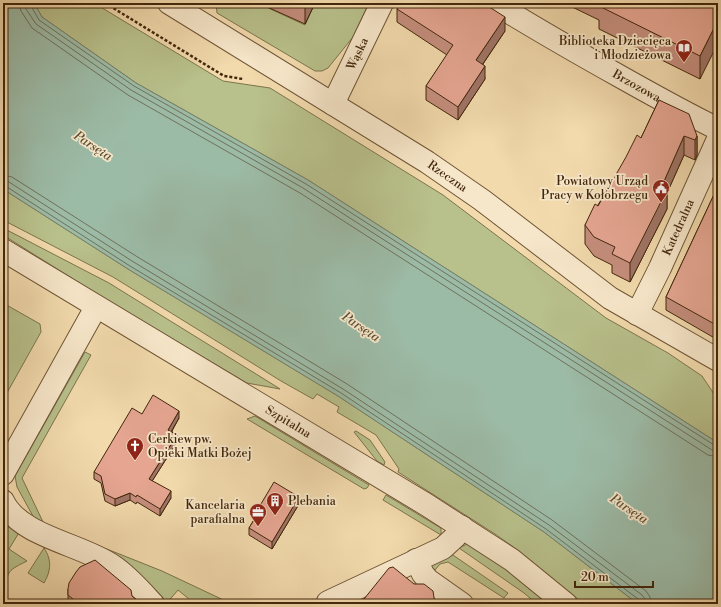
<svg xmlns="http://www.w3.org/2000/svg" width="721" height="607" viewBox="0 0 721 607" font-family="'Libre Bodoni',serif">
<style>
.green{fill:#b8c08b;stroke:#7d744b}
.water{fill:#9cbba7;stroke:#788069}
.lines{fill:none;stroke-linecap:round;stroke-linejoin:round}
.shore{stroke:#6f7159;stroke-width:1}
.minor-casing{stroke:#6e5434;stroke-width:24}
.path{stroke:#42270b;stroke-width:2.5;stroke-dasharray:3 2;stroke-linecap:butt}
.minor{stroke:#f7e7ca;stroke-width:22}
.wall{fill:#c58e7d;stroke:#42270b}
.shaded-wall{fill:#a07466;stroke:#42270b}
.building{fill:#e5a591;stroke:#42270b}
.labels{text-anchor:middle;dominant-baseline:central;stroke-width:3.5;stroke-linejoin:round;paint-order:stroke}
.poi-label{font-size:12px;fill:#42270b;stroke:#f7e7ca;text-anchor:end}
.street-label{font-size:12px;fill:#42270b;stroke:#f7e7ca}
.water-label{font-size:13px;font-style:italic;fill:#584c32;stroke:#f7e7ca}
</style>
<rect width="100%" height="100%" fill="#f2daad"/>
<filter id="stains"><feTurbulence type="fractalNoise" baseFrequency=".005" numOctaves="4"/><feColorMatrix values="0 0 0 0 .2 0 0 0 0 .09 0 0 0 0 .02 0 0 0 .5 -.17"/></filter>
<radialGradient id="worn" r=".72"><stop offset=".6" stop-color="#630" stop-opacity="0"/><stop offset="1" stop-color="#630" stop-opacity=".3"/></radialGradient>
<g class="green">
<path d="M34 3H94L223 81 270 88 443 195 606 318 668 353 702 376 718 400V443L308 180 136 83 42 17Z"/>
<path d="M216 3H266L264 6 305 25 315 3H369L353 37 328 68 322 71H315L217 13Z"/>
<path d="M3 189 128 269 338 396 544 532 638 604H584L519 551 495 534 398 472 399 469 376 435 337 412 339 407 317 394 313 399 281 381 113 277 3 220Z"/>
<path d="M3 228 109 283 277 387 280 389 247 383 97 294 3 235Z"/>
<path d="M3 303 40 324 41 332 3 400Z"/>
<path d="M85 352 91 355 22 478 44 524 162 571 232 604H195L178 590 166 604H164L145 583 34 518 17 487 15 476Z"/>
<path d="M255 416 369 485 367 488 364 489 247 419Z"/>
<path d="M356 431 370 440 385 462 384 465 377 461 354 432Z"/>
<path d="M386 495 441 528V535L383 500Z"/>
<path d="M3 520 20 531 9 549 27 561C9 570 6 571 6 591L3 586Z"/>
<path d="M467 544 505 569 548 604H537L524 593 459 548Z"/>
<path d="M44 548C52 560 51 571 44 583L28 573Z"/>
<path d="M450 553 508 593 504 598 448 562 440 564 435 570 431 571 429 562Z"/>
</g>
<path class="water" d="M3 3H34L42 17 136 83 308 180 718 443V604H638L544 532 338 396 128 269 3 189Z"/>
<g class="lines">
<g class="shore">
<path d="M19 3 21 11 32 28 128 95 300 193 708 455 718 457"/>
<path d="M25 3 26 9 36 24 131 90 303 188 712 450 718 451"/>
<path d="M30 3 31 6 39 20 134 86 306 184 714 445 718 446"/>
<path d="M3 175 12 177 136 256 347 384 552 520 646 591 650 597 651 604"/>
<path d="M3 181 9 182 132 261 343 389 549 525 642 595 645 599V604"/>
<path d="M3 186 7 187 130 266 341 393 546 529 638 599 640 604"/>
</g>
<defs>
<g id="minor">
<path id="s1" d="M169 3 427 162 482 200 610 298 718 360"/>
<path id="s2" d="M494 3C536 29 578 53 621 77 653 95 685 113 718 129"/>
<path id="s3" d="M333 104 382 3"/>
<path id="s4" d="M3 250 427 505 512 560 566 604"/>
<path id="s5" d="M637 314 660 268 718 139"/>
<path d="M3 474 96 307"/>
<path d="M3 501C20 537 82 544 113 566 128 576 141 591 153 604"/>
<path d="M416 560 423 574 428 580 462 604"/>
<path d="M328 604V602L443 548 455 537 462 527"/>
</g>
</defs>
<use href="#minor" class="minor-casing"/>
<g class="path">
<path d="M105 3 224 76 243 79"/>
<path d="M714 384 718 392"/>
</g>
<use href="#minor" class="minor"/>
</g>
<g class="wall">
<path d="M265 3H315L305 24 265 6Z"/>
<path d="M564 3H718L700 79 599 29V20Z"/>
<path d="M397 9 505 31 483 64 485 79 458 120 426 100V86L447 55 397 22Z"/>
<path d="M659 100 697 136V155L695 160 684 155 667 193V209L630 282 612 273V265L594 256 585 244V225L641 138Z"/>
<path d="M718 186V340L666 310V297Z"/>
<path d="M142 414 179 418 172 431 177 442 152 481 171 498 160 516 137 502 136 504 130 500 115 506 105 501 101 483 94 479V472Z"/>
<path d="M299 504 272 549 249 535V528L255 518V514Z"/>
<path d="M68 589 132 596 142 604H68Z"/>
</g>
<g class="shaded-wall">
<path d="M305 3H315L305 24Z"/>
<path d="M505 17V31L476 74V60Z"/>
<path d="M718 20V43L700 79V56Z"/>
<path d="M485 66V79L458 120V107Z"/>
<path d="M684 136V155L667 193V209L630 282V263L661 188Z"/>
<path d="M697 136V155L695 160V140Z"/>
<path d="M179 411V418L168 437V430Z"/>
<path d="M177 435V442L149 486V479Z"/>
<path d="M171 491V498L160 516V509Z"/>
<path d="M130 493V500L115 506V499Z"/>
<path d="M299 497V504L272 549V542Z"/>
</g>
<g class="building">
<path d="M401 3H483L505 17 476 60 485 66 458 107 426 86 453 45 397 9Z"/>
<path d="M600 3H718V20L700 56 599 6Z"/>
<path d="M659 100 689 114 697 136 695 140 684 136 661 188 667 190 630 263 612 254 615 247 594 237 585 225 595 204 598 206 626 157 637 135 641 138Z"/>
<path d="M718 186V326L666 297Z"/>
<path d="M153 395 179 411 168 430 177 435 149 479 171 491 160 509 137 495 136 497 130 493 115 499 105 494 101 476 94 472 132 408 142 414Z"/>
<path d="M274 482 299 497 272 542 249 528 257 515 255 514Z"/>
<path d="M95 560 131 590 132 596 142 604H79L68 595V589L69 583 76 572 80 567Z"/>
<path d="M393 567 414 584H424L433 591 435 604H360L389 568Z"/>
</g>
<defs>
<symbol id="library-pin" viewBox="-11 -11 22 30"><path d="M0 17L-7.5 6A9.5 9.5 0 1 1 7.5 6Z" fill="#8f2418" stroke="#f7e7ca"/><path d="M-6-4Q-3-5.5-.7-3.5V5Q-3 3-6 4ZM6-4Q3-5.5 .7-3.5V5Q3 3 6 4Z" fill="#fff"/></symbol>
<symbol id="civic-pin" viewBox="-11 -11 22 30"><path d="M0 17L-7.5 6A9.5 9.5 0 1 1 7.5 6Z" fill="#8f2418" stroke="#f7e7ca"/><path d="M-.6-6.5H3V-4.5H.6V-3L4-1V1h2V6H-6V1h2V-1L-.6-3ZM-1.2 2.5V6h2.4V2.5Z" fill="#fff"/></symbol>
<symbol id="church-pin" viewBox="-11 -11 22 30"><path d="M0 17L-7.5 6A9.5 9.5 0 1 1 7.5 6Z" fill="#8f2418" stroke="#f7e7ca"/><path d="M-1.2-6h2.4v3.5h3.3v2.4h-3.3V6h-2.4V-.1h-3.3v-2.4h3.3Z" fill="#fff"/></symbol>
<symbol id="building-pin" viewBox="-11 -11 22 30"><path d="M0 17L-7.5 6A9.5 9.5 0 1 1 7.5 6Z" fill="#8f2418" stroke="#f7e7ca"/><path d="M-4-6H4V6H1V3H-1V6H-4ZM-2.5-4.3h1.7v1.8h-1.7ZM.8-4.3h1.7v1.8H.8ZM-2.5-1h1.7V.8h-1.7ZM.8-1h1.7V.8H.8Z" fill="#fff"/></symbol>
<symbol id="office-pin" viewBox="-11 -11 22 30"><path d="M0 17L-7.5 6A9.5 9.5 0 1 1 7.5 6Z" fill="#8f2418" stroke="#f7e7ca"/><path d="M-6-3h4V-5.5h4V-3h4V5H-6ZM-1-4.5V-3h2v-1.5ZM-6 0V1H6V0Z" fill="#fff"/></symbol>
</defs>
<g fill-rule="evenodd">
<use href="#library-pin" x="674" y="38" width="20" height="27"/>
<use href="#civic-pin" x="651" y="178" width="20" height="27"/>
<use href="#church-pin" x="125" y="436" width="20" height="27"/>
<use href="#building-pin" x="265" y="491" width="20" height="27"/>
<use href="#office-pin" x="248" y="502" width="20" height="27"/>
</g>
<g class="labels">
<g class="poi-label">
<text x="671" y="41">Biblioteka Dziecięca<tspan x="671" dy="14">i Młodzieżowa</tspan></text>
<text x="648" y="181">Powiatowy Urząd<tspan x="648" dy="14">Pracy w Kołobrzegu</tspan></text>
<text x="148" y="439" text-anchor="start">Cerkiew pw.<tspan x="148" dy="14">Opieki Matki Bożej</tspan></text>
<text x="288" y="501" text-anchor="start">Plebania</text>
<text x="245" y="505">Kancelaria<tspan x="245" dy="14">parafialna</tspan></text>
</g>
<g class="street-label">
<text stroke="none"><textPath href="#s3" startOffset="56">Wąska</textPath></text>
<text stroke="none"><textPath href="#s2" startOffset="165">Brzozowa</textPath></text>
<text stroke="none"><textPath href="#s1" startOffset="328">Rzeczna</textPath></text>
<text stroke="none"><textPath href="#s5" startOffset="96">Katedralna</textPath></text>
<text stroke="none"><textPath href="#s4" startOffset="333">Szpitalna</textPath></text>
</g>
<g class="water-label">
<text transform="translate(93 146) rotate(33)">Parsęta</text>
<text transform="translate(361 327) rotate(34)">Parsęta</text>
<text transform="translate(629 509) rotate(34)">Parsęta</text>
</g>
</g>
<rect width="721" height="607" fill="none" stroke="#f2daad" stroke-width="16"/>
<rect x="4" y="4" width="713" height="599" fill="none" stroke="#42270b" stroke-width="2"/>
<rect x="8" y="8" width="705" height="591" fill="none" stroke="#42270b"/>
<path d="M575 581v6h78v-6" fill="none" stroke="#42270b" stroke-width="2"/>
<text x="581" y="581" font-size="12" fill="#42270b" stroke="#f7e7ca" stroke-width="3" paint-order="stroke">20 m</text>
<rect width="100%" height="100%" filter="url(#stains)"/>
<rect width="100%" height="100%" fill="url(#worn)"/>
</svg>
